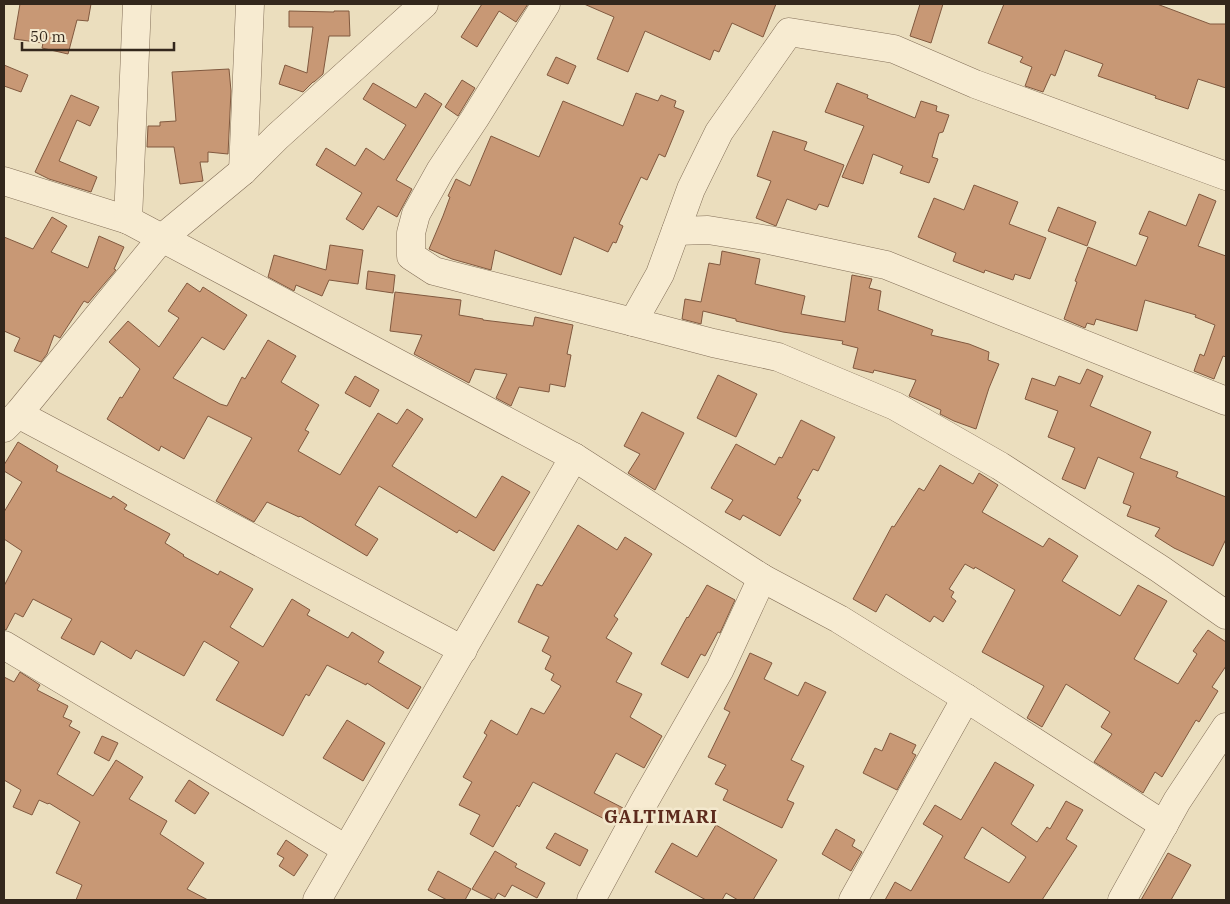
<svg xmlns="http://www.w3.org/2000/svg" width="1230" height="904" viewBox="0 0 1230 904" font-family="'IBM Plex Serif',serif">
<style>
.building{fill:#c89875;stroke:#81593f;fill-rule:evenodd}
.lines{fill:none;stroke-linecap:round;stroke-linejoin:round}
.minor-casing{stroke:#836f58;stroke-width:29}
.minor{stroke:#f7ebd1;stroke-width:28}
.labels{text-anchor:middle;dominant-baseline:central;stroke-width:5;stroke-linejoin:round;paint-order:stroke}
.district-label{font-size:18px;font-weight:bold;letter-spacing:1px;fill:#5d2b1d;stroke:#f3e8cd}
</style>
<rect width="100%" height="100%" fill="#ebdebe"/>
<g class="building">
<path d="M20 4H91L88 21 77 20 68 54 42 48 43 43 14 39Z"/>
<path d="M482 4H528L516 22 499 11 477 47 461 37Z"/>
<path d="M584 4H776L763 37 732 23 719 52 714 50 710 60 645 31 628 72 597 59 614 17Z"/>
<path d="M920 4H943L931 43 910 36Z"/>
<path d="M1004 4H1157L1210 24H1226V88L1198 79 1188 109 1155 98 1156 96 1098 76 1103 64 1065 50 1055 76 1051 74 1043 92 1025 86 1032 67 1020 62 1023 57 988 43Z"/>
<path d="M289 11 334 12V11H349L350 36H329L323 74 314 82H313L303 92 279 84 285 65 307 73 313 27H289Z"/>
<path d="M556 57 576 66 568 84 547 75Z"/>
<path d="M4 65 28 75 21 92 4 86Z"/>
<path d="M229 69 231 91 228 154 208 152V162H200L203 181 180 184 174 147H147L148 126H160V122L176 121 172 72Z"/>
<path d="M462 80 475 88 458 116 445 107Z"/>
<path d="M373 83 416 108 425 93 442 104 396 180 412 189 397 217 378 206 363 230 346 219 362 193 316 165 326 148 355 166 366 148 384 160 406 125 363 99Z"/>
<path d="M837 83 868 95 867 98 915 118 921 101 937 106 936 111 949 115 943 132 939 133 932 157 938 159 929 183 900 173 903 166 873 154 863 184 842 177 864 126 825 112Z"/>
<path d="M636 93 658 101 661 95 676 101 674 107 684 111 665 157 659 154 647 180 641 177 619 224 623 226 616 243 613 242 608 252 574 237 561 275 495 250 491 270 452 259 429 249 443 216 450 197 448 196 456 179 470 186 491 136 539 157 563 101 623 126Z"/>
<path d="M71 95 99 107 90 126 77 120 59 161 97 177 91 192 49 179 35 172Z"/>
<path d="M773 131 807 142 804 150 844 165 828 207 819 204 816 210 787 199 776 226 756 218 771 181 757 176Z"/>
<path d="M974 185 1018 202 1009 224 1046 238 1030 279 1015 274 1013 280 985 270 984 273 953 261 956 253 918 237 934 198 964 210Z"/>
<path d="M1199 194 1216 201 1198 246 1226 256V357L1223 356 1214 379 1194 371 1200 354 1204 356 1215 325 1195 317 1196 315 1145 300 1137 331 1096 319 1094 325 1087 323 1085 328 1064 319 1077 282 1075 281 1088 247 1136 266 1148 237 1139 234 1149 211 1186 226Z"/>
<path d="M1058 207 1096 222 1087 246 1048 231Z"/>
<path d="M52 217 67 226 51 252 88 268 99 236 124 247 114 269 116 270 88 303 84 301 60 338 54 335 47 354 41 362 14 351 20 338 4 331V237L33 249Z"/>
<path d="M330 245 363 250 358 284 329 280 322 296 296 285 294 291 268 277 274 255 326 270Z"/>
<path d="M722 251 760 259 755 284 805 296 801 314 845 322 852 275 872 279 869 288 881 291 878 310 933 330 931 335 969 344 989 352 988 360 999 364 989 388 976 429 954 421 940 414 941 410 909 396 916 380 874 370 873 373 853 368 858 348 842 344 843 341 783 332 736 321V319L703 311 701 324 682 319 685 299 701 302 709 263 720 265Z"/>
<path d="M368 271 395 275 393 293 366 289Z"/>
<path d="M187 283 200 292 203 287 247 315 224 350 202 337 173 378 220 404 227 406 242 377 245 379 268 340 296 356 281 382 319 405 305 430 309 432 298 451 340 475 378 413 397 424 407 409 423 419 392 466 476 518 502 476 530 492 494 551 459 530 457 533 379 486 355 525 378 539 367 556 300 516 299 517 267 502 254 522 216 501 252 438 208 416 184 459 161 446 159 451 107 419 120 397 122 398 140 369 109 342 128 321 159 347 179 318 168 311Z"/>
<path d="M395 292 461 300 459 315 483 319V320L533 326 535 317 573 325 567 354 571 355 565 387 550 384 549 392 519 387 511 406 496 398 507 374 475 369 469 383 414 354 422 335 390 331Z"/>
<path d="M1087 369 1103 376 1090 406 1151 432 1140 458 1178 472 1176 477 1226 497V539L1213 566 1174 548 1155 536 1160 528 1127 516 1131 506 1123 503 1134 473 1098 457 1085 489 1062 479 1075 448 1048 437 1058 411 1025 399 1032 378 1055 386 1059 376 1080 384Z"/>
<path d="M718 375 757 394 736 437 697 418Z"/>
<path d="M355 376 379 390 370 407 345 393Z"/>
<path d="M642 412 684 433 655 490 628 473 640 454 624 446Z"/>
<path d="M801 420 835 437 818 471 813 469 797 498 801 500 780 536 743 515 740 520 725 512 733 500 711 488 736 444 775 465 779 457 782 458Z"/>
<path d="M18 442 58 466 56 471 111 499 113 496 127 505 124 509 170 534 165 543 184 555 183 556 218 575 220 571 253 589 230 627 263 647 292 599 310 610 307 615 348 638 352 632 384 652 378 662 421 687 408 709 367 683 366 685 327 665 309 696 306 694 283 736 216 700 239 662 204 641 184 676 136 650 131 659 101 641 94 655 61 638 72 619 33 599 23 617 15 613 6 630 4 629V586L22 551 4 539V512L22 482 4 471V465Z"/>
<path d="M940 465 973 484 979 473 998 485 982 512 1043 547 1049 538 1078 556 1062 581 1120 616 1138 585 1167 601 1134 659 1178 684 1197 654 1193 651 1208 630 1226 642V666L1212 687 1218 691 1199 722 1196 720 1162 777 1155 772 1143 793 1094 762 1112 734 1101 727 1110 712 1066 684 1042 727 1027 718 1044 686 982 652 1015 590 975 567 974 569 965 564 949 589 954 592 951 597 956 601 943 622 934 616 930 622 886 594 876 612 853 599 892 526 894 527 919 488 924 491Z"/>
<path d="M578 525 617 550 625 537 652 554 614 616 618 619 606 638 632 653 616 682 642 694 630 717 662 736 644 768 616 753 594 793 623 808 614 824 533 782 519 807 517 805 493 847 470 834 480 815 459 805 472 782 463 777 487 735 484 733 491 720 517 735 531 708 544 714 561 686 551 680 554 674 545 669 551 656 542 651 549 637 518 622 537 584 542 586Z"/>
<path d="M707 585 735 600 720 633 718 632 705 656 701 654 688 678 661 664 687 617 688 618Z"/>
<path d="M750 653 772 663 764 679 798 696 805 682 826 692 791 760 804 766 787 800 794 803 782 828 723 800 728 790 715 784 726 765 708 757 730 712 724 709Z"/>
<path d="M20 672 40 685 37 690 68 706 63 717 72 721 69 726 80 732 57 774 93 796 116 760 143 777 129 799 167 821 160 834 204 863 187 889 208 900H76L82 885 56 873 80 822 49 803 48 804 39 800 32 815 13 807 21 790 4 780V677L14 682Z"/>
<path d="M347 720 385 743 363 781 323 758Z"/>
<path d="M890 733 916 745 912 753 916 755 897 790 863 773 875 748 882 751Z"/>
<path d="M102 736 118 743 109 761 94 753Z"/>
<path d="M995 762 1034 785 1011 824 1037 842 1047 827 1050 829 1066 801 1083 810 1066 839 1077 846 1042 900H885L895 882 911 891 943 836 923 824 935 805 961 820ZM982 827 1026 857 1009 883 964 858Z"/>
<path d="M189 780 209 793 195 814 175 801Z"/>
<path d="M716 825 777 860 753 900H738L726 893 722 900H706L655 872 672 843 697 857Z"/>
<path d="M836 829 855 840 852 846 862 852 851 871 822 854Z"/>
<path d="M555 833 588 850 580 866 546 848Z"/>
<path d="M286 840 308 855 294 876 279 866 284 858 277 854Z"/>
<path d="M495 851 517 864 515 867 545 883 537 898 512 885 505 897 498 893 494 900 472 889Z"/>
<path d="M1168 853 1191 865 1171 900H1141Z"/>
<path d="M438 871 471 889 465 900H447L428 890Z"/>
</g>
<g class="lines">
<defs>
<g id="minor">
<path d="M546 4 475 118 440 171 416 214 411 233V256L434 271 633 322"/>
<path d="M243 171 250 4"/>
<path d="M1226 176 975 84 894 49 789 32 719 132 691 189 660 274 633 322 713 343 778 357 895 406 1000 466 1160 569 1226 615"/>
<path d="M4 181 128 220 574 457 762 578 839 619 966 698 1164 825"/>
<path d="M128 220 137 4"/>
<path d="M676 231 708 230 769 240 886 265 1226 401"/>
<path d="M18 414 463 650"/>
<path d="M4 428 18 414 161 239 243 171 277 137 424 4"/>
<path d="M4 645 346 849"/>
<path d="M317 900 574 457"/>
<path d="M591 900 644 802 720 669 762 578"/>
<path d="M853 900 966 698"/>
<path d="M1122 900 1177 801 1226 727"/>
</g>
</defs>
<use href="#minor" class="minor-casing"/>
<use href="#minor" class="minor"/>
</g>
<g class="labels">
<g class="district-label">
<text x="661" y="816">GALTIMARI</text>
</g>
</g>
<rect width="1230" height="904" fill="none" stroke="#33271c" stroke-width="10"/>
<path d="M22 42v8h152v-8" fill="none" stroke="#33271c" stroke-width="2.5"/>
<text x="30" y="42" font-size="15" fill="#33271c" stroke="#f3e8cd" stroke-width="4" paint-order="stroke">50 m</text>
</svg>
